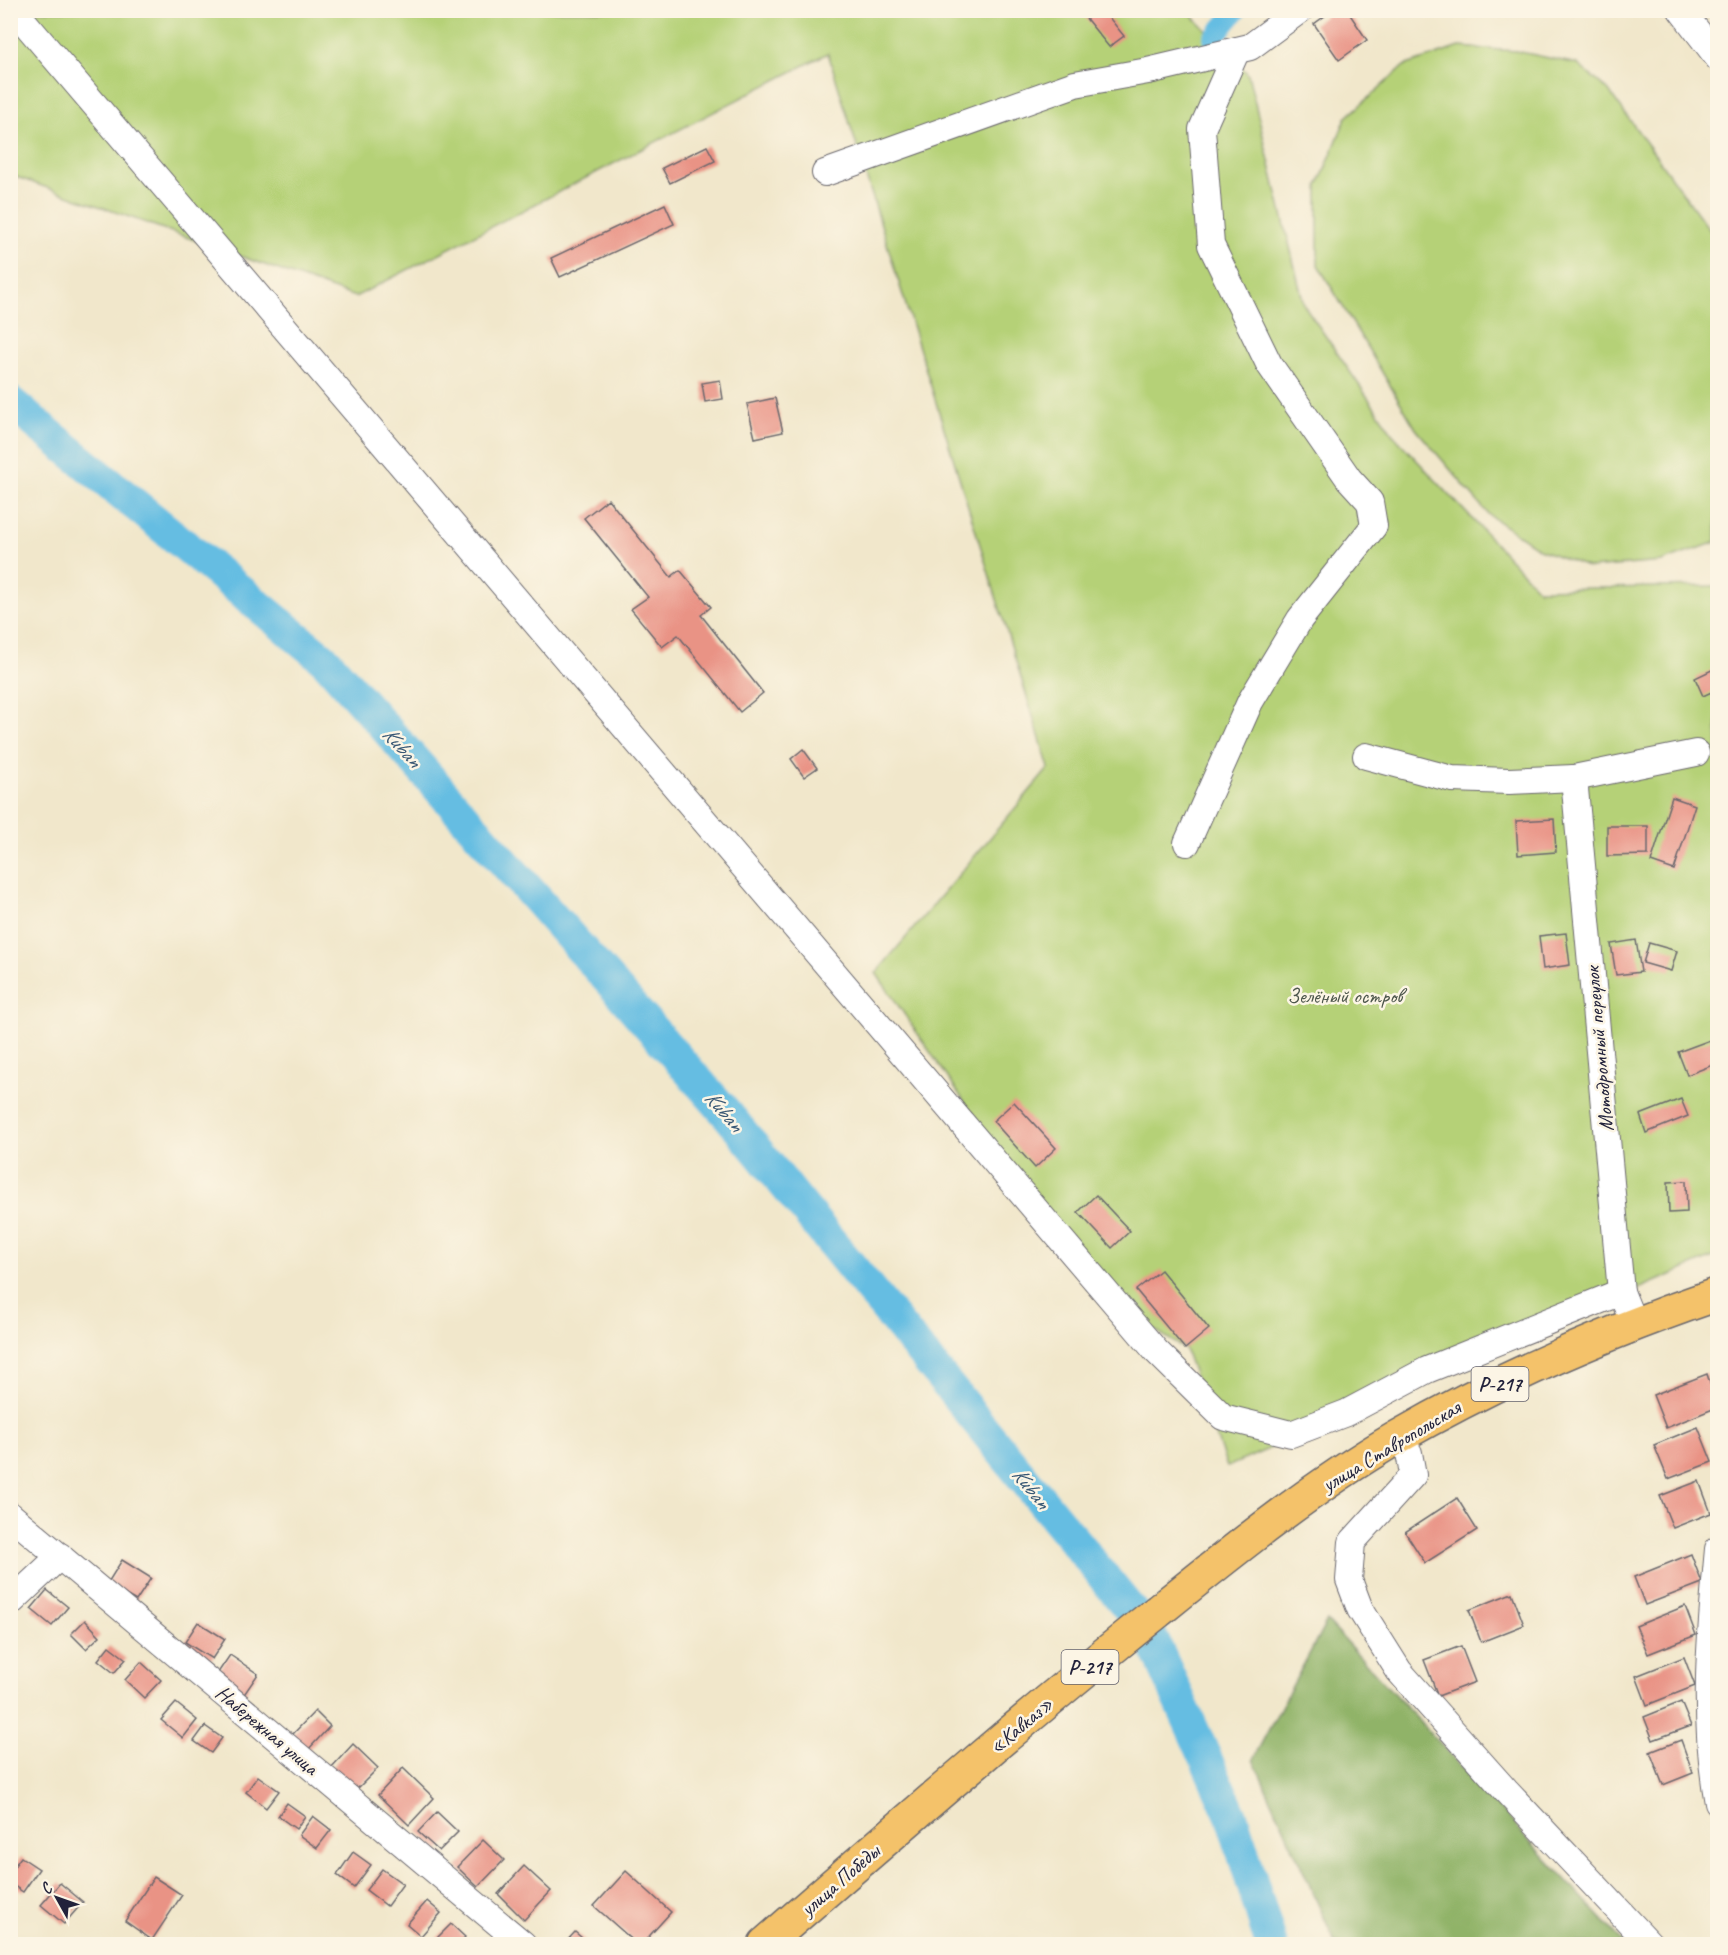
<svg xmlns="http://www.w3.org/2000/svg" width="1728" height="1955" viewBox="0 0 1728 1955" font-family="Caveat,sans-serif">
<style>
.green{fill:#b5d177;stroke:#6c7a59;stroke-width:1.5}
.forest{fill:#90b368;stroke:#596a52;stroke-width:1.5}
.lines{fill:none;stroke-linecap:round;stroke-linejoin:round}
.canal{stroke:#65bde2;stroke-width:20}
.river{stroke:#65bde2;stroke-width:33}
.building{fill:#e99385}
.minor-casing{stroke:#6a676d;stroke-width:28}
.highway-casing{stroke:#6a676d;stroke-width:36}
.minor{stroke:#fff;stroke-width:26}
.highway{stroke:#f4c26a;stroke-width:33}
.labels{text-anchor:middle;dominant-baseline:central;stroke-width:5;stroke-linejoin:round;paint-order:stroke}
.shield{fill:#fcf5e5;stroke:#63616e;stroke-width:1.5}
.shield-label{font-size:20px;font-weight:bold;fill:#22223b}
.park-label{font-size:21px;fill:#4e574d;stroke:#fcf5e5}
.street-label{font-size:21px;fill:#22223b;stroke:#fcf5e5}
.water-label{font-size:22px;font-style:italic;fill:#395875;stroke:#fcf5e5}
</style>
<rect width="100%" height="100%" fill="#fcf5e5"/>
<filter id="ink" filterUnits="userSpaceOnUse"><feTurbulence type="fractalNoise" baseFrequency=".0167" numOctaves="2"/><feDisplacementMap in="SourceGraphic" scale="12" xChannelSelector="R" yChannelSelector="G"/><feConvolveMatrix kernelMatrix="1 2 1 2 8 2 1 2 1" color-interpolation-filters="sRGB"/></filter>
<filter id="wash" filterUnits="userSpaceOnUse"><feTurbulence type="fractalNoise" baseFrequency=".008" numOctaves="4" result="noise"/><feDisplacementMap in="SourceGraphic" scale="24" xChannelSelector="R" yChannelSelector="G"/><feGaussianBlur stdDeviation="1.35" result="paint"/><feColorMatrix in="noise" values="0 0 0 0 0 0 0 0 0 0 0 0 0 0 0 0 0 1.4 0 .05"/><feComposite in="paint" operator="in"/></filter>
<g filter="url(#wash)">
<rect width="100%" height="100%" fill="#f1e7cb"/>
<g class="green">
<path d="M11 11H1188L1248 74 1304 305 1395 437 1538 589 1717 586V1255L1227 1467 1185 1349 1095 1292 876 973 1049 768 828 53 355 297 11 175Z"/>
<path d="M1459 47 1516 51 1577 64 1608 90 1717 240 1716 542 1662 562 1590 568 1539 549 1489 515 1416 429 1318 265V186L1346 118 1404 66Z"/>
</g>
<path class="forest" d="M1327 1621 1625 1944H1336L1253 1759Z"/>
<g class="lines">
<path class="canal" d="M1213 38 1237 10"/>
<path class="river" d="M10 402 326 661 728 1115 1150 1634 1232 1817 1271 1944"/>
</g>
<g id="blocks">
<g class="building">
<path d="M1091 10H1103L1124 36 1109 47 1084 16Z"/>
<path d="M1333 10H1347L1367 40 1339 60 1314 24Z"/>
<path d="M707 146 715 161 670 183 662 168Z"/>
<path d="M665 204 674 224 560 277 551 258Z"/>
<path d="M720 380 723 399 705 402 702 383Z"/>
<path d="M775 398 783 432 755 438 747 404Z"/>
<path d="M608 499 671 577 680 570 711 607 701 615 763 693 740 712 678 635 662 647 631 609 648 597 584 518Z"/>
<path d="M1718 667V689L1703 696 1695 678Z"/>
<path d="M803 749 817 768 804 777 791 759Z"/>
<path d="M1672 797 1695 805 1674 870 1651 862Z"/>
<path d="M1554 819 1556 852 1518 855 1516 821Z"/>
<path d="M1607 826H1648V855L1607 856Z"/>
<path d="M1566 933 1570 965 1543 969 1539 936Z"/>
<path d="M1636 940 1641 972 1616 975 1611 944Z"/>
<path d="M1649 943 1677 951 1671 971 1643 963Z"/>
<path d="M1718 1037V1063L1687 1075 1678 1052Z"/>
<path d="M1681 1099 1688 1116 1646 1133 1640 1115Z"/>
<path d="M1014 1102 1056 1148 1035 1168 993 1121Z"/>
<path d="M1686 1181 1687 1212 1669 1213 1668 1182Z"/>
<path d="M1096 1195 1130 1231 1112 1248 1078 1212Z"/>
<path d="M1161 1270 1209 1329 1185 1349 1136 1290Z"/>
<path d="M1707 1374 1718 1407 1666 1428 1653 1395Z"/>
<path d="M1698 1427 1712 1462 1668 1479 1654 1445Z"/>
<path d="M1699 1481 1711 1513 1673 1528 1660 1496Z"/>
<path d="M1457 1498 1477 1530 1425 1563 1405 1532Z"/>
<path d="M1691 1554 1702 1583 1645 1605 1634 1577Z"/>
<path d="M122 1560 151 1578 136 1601 107 1584Z"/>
<path d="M47 1590 68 1607 52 1626 31 1609Z"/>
<path d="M1512 1593 1524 1625 1481 1642 1469 1610Z"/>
<path d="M1685 1606 1696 1635 1648 1654 1636 1626Z"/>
<path d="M85 1620 100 1636 86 1649 71 1634Z"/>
<path d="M198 1622 225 1639 212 1659 185 1642Z"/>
<path d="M109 1646 126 1659 114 1673 98 1660Z"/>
<path d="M1461 1646 1475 1682 1438 1696 1424 1660Z"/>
<path d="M230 1655 258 1674 243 1696 215 1677Z"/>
<path d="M1684 1657 1695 1686 1647 1705 1636 1676Z"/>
<path d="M141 1662 161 1680 144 1698 125 1680Z"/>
<path d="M1681 1702 1691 1726 1653 1740 1644 1717Z"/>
<path d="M176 1703 197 1720 183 1738 161 1720Z"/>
<path d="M315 1711 330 1726 307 1751 291 1736Z"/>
<path d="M205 1726 222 1738 211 1753 194 1741Z"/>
<path d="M1681 1740 1693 1773 1663 1785 1650 1752Z"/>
<path d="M353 1744 378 1768 354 1792 330 1769Z"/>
<path d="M403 1768 434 1798 409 1825 378 1795Z"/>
<path d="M258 1776 279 1791 266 1808 246 1792Z"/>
<path d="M287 1803 305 1816 296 1829 278 1816Z"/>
<path d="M437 1812 458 1832 439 1851 418 1832Z"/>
<path d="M313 1816 331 1830 317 1848 299 1835Z"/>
<path d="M483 1840 504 1860 478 1887 457 1867Z"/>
<path d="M353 1852 371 1865 354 1888 337 1875Z"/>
<path d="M21 1857 39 1869 23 1892 10 1883V1872Z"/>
<path d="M524 1866 551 1891 524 1920 498 1894Z"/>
<path d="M382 1869 403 1884 387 1906 366 1890Z"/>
<path d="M626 1871 671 1912 642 1944H637L594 1906Z"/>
<path d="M154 1877 182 1895 152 1940 125 1921Z"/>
<path d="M60 1883 83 1902 64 1924 41 1905Z"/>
<path d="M427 1901 441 1913 421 1936 407 1924Z"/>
<path d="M451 1924 465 1937 459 1944H442L436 1939Z"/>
<path d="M575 1932 589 1944H564Z"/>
</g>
</g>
</g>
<g filter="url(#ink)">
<use href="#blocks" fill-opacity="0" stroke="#6a676d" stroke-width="1.5"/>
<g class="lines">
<defs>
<g id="minor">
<path d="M14 10 1156 1351 1223 1417 1291 1434 1346 1413 1427 1370 1621 1292 1634 1324"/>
<path d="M1681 10 1718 58"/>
<path d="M825 173 1075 84 1148 71 1250 47 1300 10"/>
<path d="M1366 756 1452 779 1509 781 1574 778"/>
<path d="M1187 843 1250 702 1300 619 1374 526 1370 502 1349 479 1269 364 1211 245 1202 129 1237 50"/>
<path d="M1621 1292 1574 778 1696 753"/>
<path d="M1409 1453 1413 1475 1352 1542 1349 1580 1360 1609 1399 1671 1506 1791 1650 1944"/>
<path d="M10 1515 523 1944"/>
<path d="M1718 1549C1710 1635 1702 1718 1718 1803"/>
<path d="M10 1603 60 1556"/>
</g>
<path id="highway" d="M765 1944C894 1832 1023 1719 1157 1612 1234 1550 1312 1487 1398 1437 1499 1379 1607 1332 1718 1294"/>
</defs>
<use href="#minor" class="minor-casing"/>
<use href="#highway" class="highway-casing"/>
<use href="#minor" class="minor"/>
<use href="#highway" class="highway"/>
</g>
</g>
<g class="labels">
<g class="shield">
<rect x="1471.5" y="1367" width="57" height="34" rx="4.5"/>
<rect x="1061.5" y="1650" width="57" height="34" rx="4.5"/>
</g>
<g class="shield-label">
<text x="1500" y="1384">Р-217</text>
<text x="1090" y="1667">Р-217</text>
</g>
<g class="park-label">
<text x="1345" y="996">Зелёный остров</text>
</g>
<g class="street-label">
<text transform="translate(1599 1049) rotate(-95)">Мотодромный переулок</text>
<text transform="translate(1391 1446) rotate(-31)">улица Ставропольская</text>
<text transform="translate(1021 1725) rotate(-40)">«Кавказ»</text>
<text transform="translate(267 1730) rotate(40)">Набережная улица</text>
<text transform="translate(840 1880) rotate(-41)">улица Победы</text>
</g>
<g class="water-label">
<text transform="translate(402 747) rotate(48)">Kuban</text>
<text transform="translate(724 1111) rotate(49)">Kuban</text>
<text transform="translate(1031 1488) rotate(51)">Kuban</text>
</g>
</g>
<rect width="1728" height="1955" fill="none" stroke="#fcf5e5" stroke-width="36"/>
<g transform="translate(57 1898) rotate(310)" stroke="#fcf5e5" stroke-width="4.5" paint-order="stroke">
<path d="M0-4.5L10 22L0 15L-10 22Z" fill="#22223b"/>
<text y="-9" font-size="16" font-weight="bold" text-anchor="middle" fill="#22223b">С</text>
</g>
</svg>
